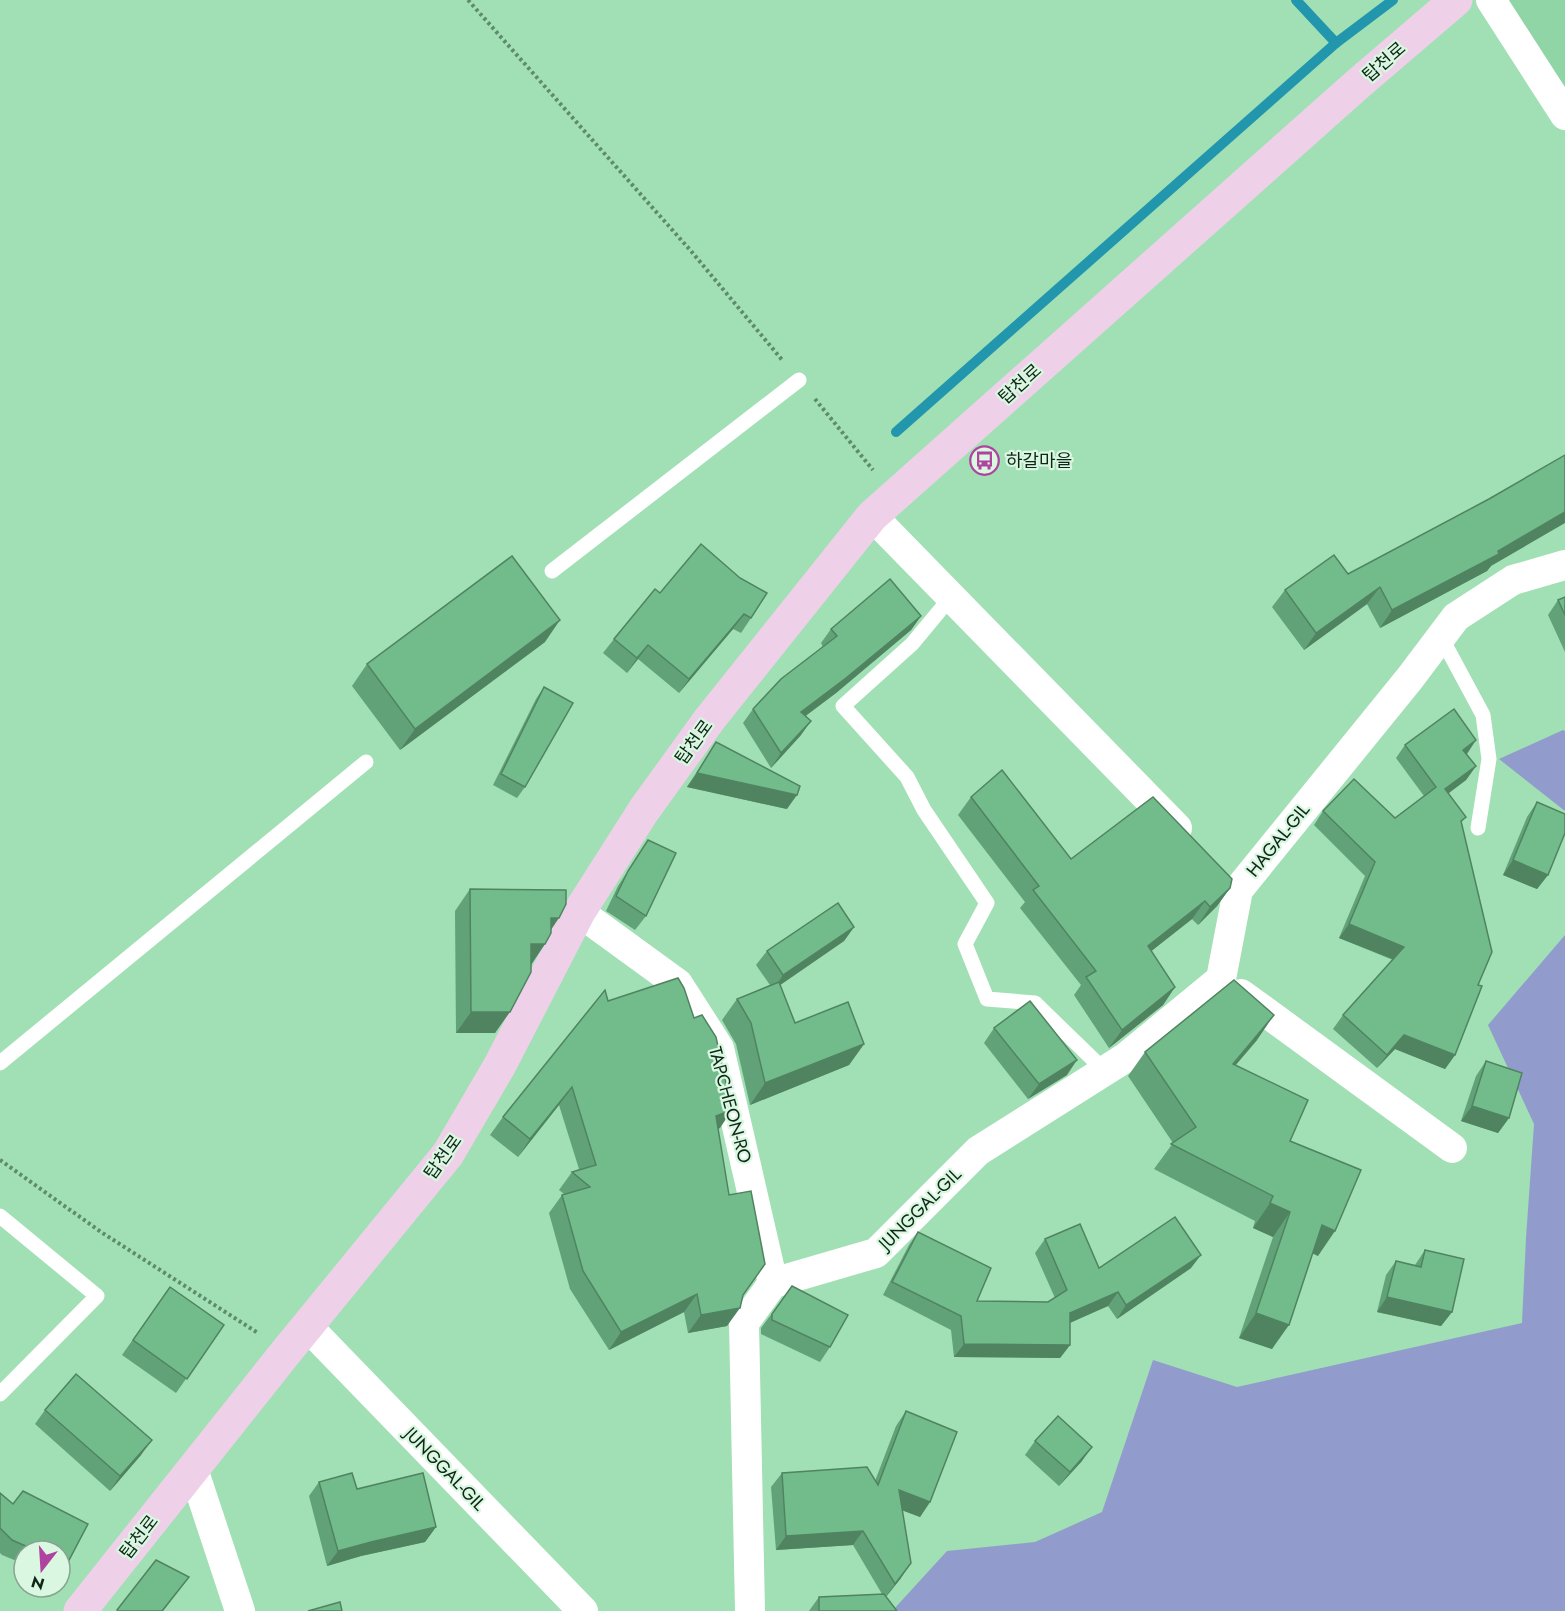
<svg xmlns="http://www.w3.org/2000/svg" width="1565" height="1611" viewBox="0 0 1565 1611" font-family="Jost,'Noto Sans KR',sans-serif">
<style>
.built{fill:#90d5a6}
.green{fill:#919ccc}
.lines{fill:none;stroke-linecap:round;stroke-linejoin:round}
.stream{stroke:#2196ad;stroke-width:10}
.path{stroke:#5e8b6c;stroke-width:4;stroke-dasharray:3 3;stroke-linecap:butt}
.lane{stroke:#fff;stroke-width:15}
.street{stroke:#fff;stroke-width:30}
.secondary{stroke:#eed1e9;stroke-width:33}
.wall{fill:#62a278}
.shaded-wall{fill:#508461}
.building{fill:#72bc8b;stroke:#508461;stroke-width:1.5}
.labels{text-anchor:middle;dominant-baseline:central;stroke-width:4.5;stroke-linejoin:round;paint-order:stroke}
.street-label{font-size:18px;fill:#0e2717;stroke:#d9f7e1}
.poi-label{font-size:18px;fill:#0e2717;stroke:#d9f7e1;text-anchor:start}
</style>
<rect width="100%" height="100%" fill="#a1dfb4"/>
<path class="built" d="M1503 0H1565V86Z"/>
<g class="green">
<path d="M1563 730 1565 731V811L1499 759Z"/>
<path d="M1565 935V1611H895L894 1609 947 1551 1035 1542 1102 1512 1153 1360 1237 1387 1522 1323 1526 1238 1534 1124 1488 1025Z"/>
</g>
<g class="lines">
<g class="stream">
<path d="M1296 0 1336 43"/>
<path d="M896 432 1336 43 1393 0"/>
</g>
<g class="path">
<path d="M468 0 691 251 783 361"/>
<path d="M815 399 873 470"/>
<path d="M0 1160 101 1232 258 1333"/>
</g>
<g class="lane">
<path d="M552 571 799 380"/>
<path d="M951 597 912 644 843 706 907 777 924 810 987 903 965 944 987 999 1035 1003 1105 1071"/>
<path d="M1441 637 1483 715 1489 759 1478 828"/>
<path d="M0 1063 366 762"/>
<path d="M0 1216 97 1296 0 1394"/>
</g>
<g class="street">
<path d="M1491 0 1565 115"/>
<path d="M872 516 1177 828"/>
<path d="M579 912 678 984 719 1048 773 1283"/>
<path d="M1241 994 1452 1148"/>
<path d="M307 1326 583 1611"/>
<path d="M193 1469 240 1611"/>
<path d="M750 1611 744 1323 773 1283 876 1253 978 1151 1125 1058 1221 979 1238 890 1410 678 1456 617 1513 580 1565 565"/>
</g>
<path class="secondary" d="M80 1611 286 1352 448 1154 500 1065 579 912 644 810 709 720 872 516 1359 83 1456 0"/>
</g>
<g class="wall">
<path d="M701 544 751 618 741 633 733 629 679 693 638 659 627 673 603 653 614 639 660 593Z"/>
<path d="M1491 566 1487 571 1380 628 1367 604 1304 650 1272 607 1285 590 1348 574Z"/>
<path d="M1565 597V652L1548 615 1558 600Z"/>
<path d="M921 616 911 630 836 693 805 716 801 735 771 768 743 723 753 709 823 647 821 643 831 629Z"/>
<path d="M545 642 400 750 352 686 367 664Z"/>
<path d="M544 687 525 787 517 798 493 785 536 699Z"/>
<path d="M716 742 787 809 687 787Z"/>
<path d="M1405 745 1466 754 1476 766 1466 780 1448 793 1466 817 1461 823 1478 985 1455 1055 1445 1069 1395 1049 1377 1068 1333 1029 1343 1015 1393 960 1339 938 1365 876 1314 825 1323 811 1395 818 1424 796 1396 758Z"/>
<path d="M971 797 1071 859 1230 888 1217 906 1198 925 1192 919 1151 951 1175 987 1163 1005 1109 1048 1074 995 1081 985 1020 908 1025 902 958 815Z"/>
<path d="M1537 802 1548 875 1537 889 1503 875 1527 817Z"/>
<path d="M648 840 646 916 635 930 606 911 618 886Z"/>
<path d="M470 889 551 930 545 944 531 965 495 1033H456L455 911Z"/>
<path d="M854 927 844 941 780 985 795 1023 864 1044 849 1065 750 1105 736 1044 722 1020 737 999 770 985 756 965 767 951Z"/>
<path d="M608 1001 720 1128 718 1129 742 1296 727 1326 688 1333 684 1312 609 1350 570 1289 549 1213 562 1195 564 1194 559 1190 572 1172 579 1169 559 1105 518 1157 490 1135 503 1117Z"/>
<path d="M994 1028 1067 1075 1028 1099 984 1043Z"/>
<path d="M1257 1040 1235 1066 1290 1141 1318 1256 1313 1253 1272 1349 1239 1338 1273 1237 1253 1228 1255 1221 1154 1169 1173 1143 1128 1076 1145 1052Z"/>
<path d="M1486 1061 1509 1118 1498 1133 1461 1121 1476 1076Z"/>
<path d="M918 1232 977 1301 1048 1302 1055 1298 1035 1253 1045 1239 1099 1268H1191L1117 1319 1108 1306 1070 1322V1345L1060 1358 954 1357 951 1330 883 1295 909 1245Z"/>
<path d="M1425 1250 1452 1312 1441 1326 1377 1312 1386 1275 1396 1261 1415 1265Z"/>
<path d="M792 1286 830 1347 820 1362 761 1334V1328Z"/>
<path d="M170 1287 224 1325 176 1393 122 1355Z"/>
<path d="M45 1410 141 1455 110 1491 35 1424Z"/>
<path d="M906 1411 930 1502 920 1517 902 1510 901 1578 886 1597 897 1611H809L819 1597 882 1594 853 1545 776 1550 771 1487 782 1473 875 1481 896 1426Z"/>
<path d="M1035 1441 1082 1461 1059 1486 1025 1455Z"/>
<path d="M319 1482 357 1489 436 1527 425 1542 361 1556 327 1566 309 1496Z"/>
<path d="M23 1491 88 1524 67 1564 60 1573V1551H24V1564L2 1555 0 1553V1493L13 1504Z"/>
</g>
<g class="shaded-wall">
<path d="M1565 512V523L1491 566 1487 571 1380 628 1392 610 1498 551Z"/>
<path d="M1380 587 1367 604 1304 650 1316 633Z"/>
<path d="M744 614 733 629 679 693 689 679Z"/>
<path d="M921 616 911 630 836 693 791 727 801 712Z"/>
<path d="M560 620 545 642 400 750 415 729Z"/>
<path d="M648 645 638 659 627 673 637 658Z"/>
<path d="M811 721 801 735 771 768 781 753Z"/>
<path d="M1476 740 1467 754 1454 764 1463 750Z"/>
<path d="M1476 766 1466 780 1436 803 1445 789Z"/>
<path d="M697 773 797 795 787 809 687 787Z"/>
<path d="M1513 860 1548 875 1537 889 1503 875Z"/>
<path d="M1230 888 1217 906 1198 925 1210 907Z"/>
<path d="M1205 901 1192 919 1135 964 1148 946Z"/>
<path d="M551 918H559L544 940Z"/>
<path d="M1349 924 1404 947 1395 960 1339 938Z"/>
<path d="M854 927 844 941 773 990 783 975Z"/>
<path d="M531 944H545L530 966Z"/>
<path d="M1175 987 1163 1005 1109 1048 1122 1030Z"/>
<path d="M471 1012H510L495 1033H456Z"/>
<path d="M1274 1015 1257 1040 1215 1089 1233 1064Z"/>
<path d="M1404 1035 1455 1055 1445 1069 1395 1049 1377 1068 1387 1055Z"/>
<path d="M864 1044 849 1065 750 1105 765 1083Z"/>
<path d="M1077 1060 1067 1075 1028 1099 1039 1084Z"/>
<path d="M572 1087 559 1105 518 1157 530 1139Z"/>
<path d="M1472 1106 1509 1118 1498 1133 1461 1121Z"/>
<path d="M732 1110 720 1128 703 1134 716 1116Z"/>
<path d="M1270 1203 1290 1212 1273 1237 1253 1228Z"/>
<path d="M1322 1225 1335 1231 1318 1256 1305 1250Z"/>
<path d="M1201 1255 1191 1268 1117 1319 1126 1305Z"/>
<path d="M1118 1292 1108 1306 1061 1327 1070 1313Z"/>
<path d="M697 1294 684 1312 609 1350 621 1332Z"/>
<path d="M1387 1297 1452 1312 1441 1326 1377 1312Z"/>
<path d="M740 1308 727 1326 688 1333 701 1315Z"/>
<path d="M1256 1313 1289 1325 1272 1349 1239 1338Z"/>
<path d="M964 1344 1070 1345 1060 1358 954 1357Z"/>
<path d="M152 1440 141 1455 110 1491 120 1476Z"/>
<path d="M1092 1447 1082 1461 1059 1486 1070 1472Z"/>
<path d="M899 1490 930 1502 920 1517 888 1505Z"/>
<path d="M436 1527 425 1542 361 1556 327 1566 338 1551 371 1542Z"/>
<path d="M863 1531 853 1545 776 1550 786 1536Z"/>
<path d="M911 1563 901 1578 884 1599 895 1584Z"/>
<path d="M189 1577 163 1611H162Z"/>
</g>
<g class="building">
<path d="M1565 455V512L1498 551 1499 554 1392 610 1380 587 1316 633 1285 590 1334 555 1348 574 1489 499Z"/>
<path d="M701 544 740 578 767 593 751 618 744 614 689 679 648 645 637 658 614 639 655 589 660 593Z"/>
<path d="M512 556 560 620 415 729 367 664Z"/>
<path d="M890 579 921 616 846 678 801 712 811 721 781 753 753 709 781 679 837 636 831 629Z"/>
<path d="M1565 597V615L1558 600Z"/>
<path d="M544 687 573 703 525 787 501 774Z"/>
<path d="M1454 709 1476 740 1463 750 1476 766 1445 789 1466 817 1461 821 1492 952 1478 985 1482 986 1455 1055 1404 1035 1387 1055 1343 1015 1404 947 1349 924 1375 862 1323 811 1354 779 1395 818 1436 787 1405 745Z"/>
<path d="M716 742 800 786 797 795 697 773Z"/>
<path d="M1002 770 1071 859 1153 797 1232 879 1230 888 1210 907 1205 901 1148 946 1175 987 1122 1030 1086 977 1096 971 1033 890 1039 886 971 797Z"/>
<path d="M1537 802 1565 814V833L1548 875 1513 860Z"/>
<path d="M648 840 676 853 646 916 616 896 628 871Z"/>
<path d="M470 889 566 890V904L559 918H551V933L545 944H531V972L510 1012H471Z"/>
<path d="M838 903 854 927 783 975 767 951Z"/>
<path d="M678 978 684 988 694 1018 702 1015 716 1037 732 1110 716 1116 729 1195 751 1191 765 1264 743 1295 740 1308 701 1315 697 1294 621 1332 583 1271 562 1195 590 1187 572 1172 596 1165 572 1087 530 1139 503 1117 605 990 608 1001Z"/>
<path d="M1234 980 1274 1015 1233 1064 1308 1100 1290 1141 1361 1170 1335 1231 1322 1225 1289 1325 1256 1313 1290 1212 1270 1203 1273 1196 1171 1144 1196 1127 1145 1052Z"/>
<path d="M779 982 795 1023 848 1002 864 1044 765 1083 751 1023 737 999Z"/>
<path d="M1030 1001 1077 1060 1039 1084 994 1028Z"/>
<path d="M1486 1061 1522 1073 1509 1118 1472 1106Z"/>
<path d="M1175 1217 1201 1255 1126 1305 1118 1292 1070 1313V1345L964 1344 961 1316 892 1282 918 1232 991 1268 977 1301 1048 1302 1067 1290 1045 1239 1080 1224 1099 1268Z"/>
<path d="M1425 1250 1464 1259 1452 1312 1387 1297 1396 1261 1421 1267Z"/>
<path d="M792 1286 848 1315 830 1347 772 1320V1314Z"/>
<path d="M170 1287 224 1325 187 1379 133 1340Z"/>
<path d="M76 1374 152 1440 120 1476 45 1410Z"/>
<path d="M906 1411 957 1432 930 1502 899 1490 911 1563 895 1584 863 1531 786 1536 782 1473 867 1467 878 1485Z"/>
<path d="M1058 1416 1092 1447 1070 1472 1035 1441Z"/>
<path d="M352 1473 357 1489 423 1473 436 1527 371 1542 338 1551 319 1482Z"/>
<path d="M23 1491 88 1524 67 1564 60 1561V1551H37L12 1540 0 1528V1493L13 1504Z"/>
<path d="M156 1560 189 1577 162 1611H118L117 1610Z"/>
<path d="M884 1594 897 1611H819V1597Z"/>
<path d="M340 1602 342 1611H308Z"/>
</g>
<defs>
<symbol id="bus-ring" viewBox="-11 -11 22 22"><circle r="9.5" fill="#d9f7e1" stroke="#b143a0" stroke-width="1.5"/><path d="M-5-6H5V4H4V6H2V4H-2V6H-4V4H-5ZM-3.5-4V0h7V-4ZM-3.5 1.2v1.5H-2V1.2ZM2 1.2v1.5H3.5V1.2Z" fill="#b143a0"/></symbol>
</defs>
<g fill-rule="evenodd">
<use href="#bus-ring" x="968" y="444" width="33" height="33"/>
</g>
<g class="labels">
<g class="street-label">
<text transform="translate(1384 62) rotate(-41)">탑천로</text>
<text transform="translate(1020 384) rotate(-42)">탑천로</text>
<text transform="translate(694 742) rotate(-54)">탑천로</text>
<text transform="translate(1278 840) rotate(-51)">HAGAL-GIL</text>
<text transform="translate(730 1105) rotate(75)">TAPCHEON-RO</text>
<text transform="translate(443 1157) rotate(-54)">탑천로</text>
<text transform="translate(920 1209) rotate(-45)">JUNGGAL-GIL</text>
<text transform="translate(445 1469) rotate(46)">JUNGGAL-GIL</text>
<text transform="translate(139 1537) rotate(-52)">탑천로</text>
</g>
<g class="poi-label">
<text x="1006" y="461">하갈마을</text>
</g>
</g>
<g transform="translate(42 1569) rotate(197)"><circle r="28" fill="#d9f7e1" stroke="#88a490" stroke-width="1.5"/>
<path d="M0-4.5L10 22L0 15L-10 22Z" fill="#b143a0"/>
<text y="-9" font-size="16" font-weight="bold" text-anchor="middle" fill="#0e2717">N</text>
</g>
</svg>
